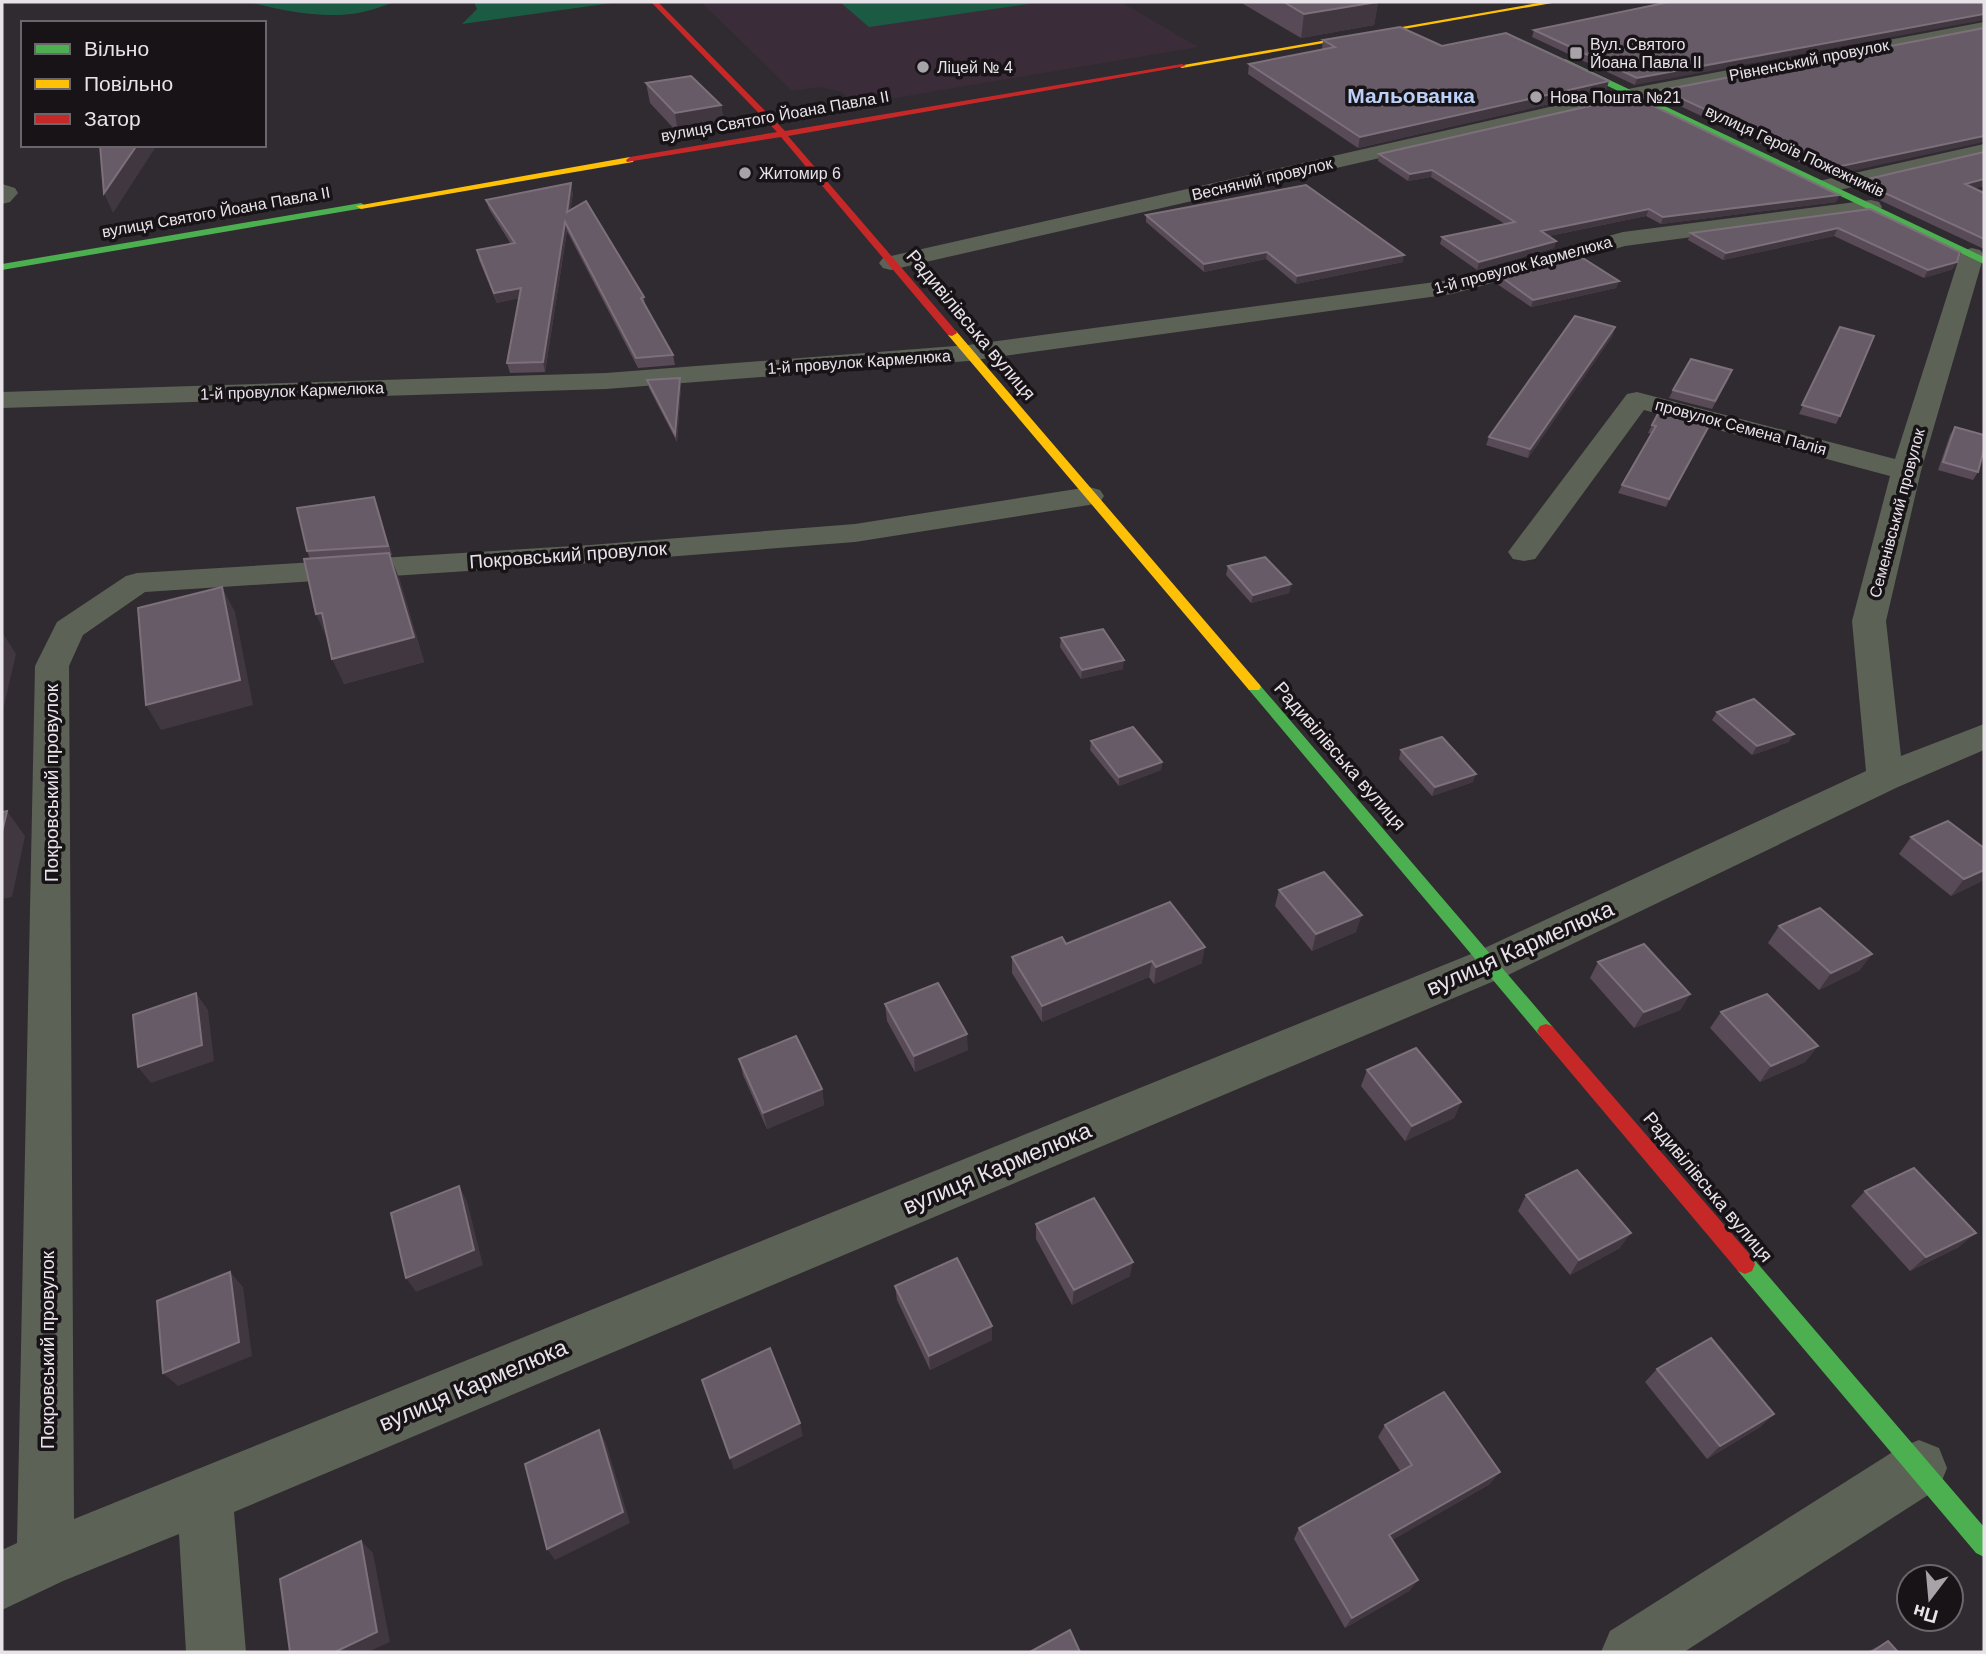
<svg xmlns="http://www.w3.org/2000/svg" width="1986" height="1654" viewBox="0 0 1986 1654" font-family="Arial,sans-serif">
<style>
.built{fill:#3a2d39}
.green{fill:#1b5b44}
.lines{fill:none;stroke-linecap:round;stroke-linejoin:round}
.street{fill:#5c6256;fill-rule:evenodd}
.fast{fill:#4caf50;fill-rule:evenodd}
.slow{fill:#ffc107;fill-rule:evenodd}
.jam{fill:#c62828;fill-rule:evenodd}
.wall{fill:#584a57}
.shaded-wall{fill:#413741}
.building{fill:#675b67;stroke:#7c707b;stroke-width:2}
.poi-dot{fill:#a8a3a8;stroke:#171317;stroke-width:2.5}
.labels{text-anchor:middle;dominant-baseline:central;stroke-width:7;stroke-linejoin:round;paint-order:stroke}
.far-poi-label{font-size:16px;fill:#e8e3e8;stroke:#171317;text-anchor:start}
.far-street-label{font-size:16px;fill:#e8e3e8;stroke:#171317}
.street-label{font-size:19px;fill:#e8e3e8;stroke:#171317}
.far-district-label{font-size:21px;font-weight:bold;fill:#bbd1f8;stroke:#171317}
.near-street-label{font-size:23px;fill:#e8e3e8;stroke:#171317}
</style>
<rect width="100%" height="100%" fill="#302b30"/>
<path class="built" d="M701 2H1121L1198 47 860 104 839 91 819 87 792 91Z"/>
<g class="green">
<path d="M249 2H396C384 5 371 11 358 13 323 19 283 11 249 2Z"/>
<path d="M474 2H619L462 24 477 9Z"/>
<path d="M840 2H1042L869 27Z"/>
</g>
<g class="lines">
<g class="street">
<path d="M1984 22V32L1633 100 891 270 883 268 879 263 883 258 891 256 1633 88Z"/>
<path d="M1984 144V156L1827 193 1819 191 1816 186 1819 181Z"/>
<path d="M2 184 15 188 18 193 10 202 2 204Z"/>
<path d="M1871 200 1879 202 1882 207 1879 212 1625 246 1452 294 968 361 606 389 2 408V392L606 373 968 345 1450 280 1623 232Z"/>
<path d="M1972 248 1980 250 1984 255 1921 471 1886 621 1901 756 1984 724V750L1898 787 1506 976 234 1512 246 1652H186L179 1534 63 1581 2 1610V1550L17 1543 35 666 57 622 126 576 137 573 590 545 855 524 1089 487 1100 490 1104 496 1100 502 1089 505 855 542 590 563 145 592 83 635 69 666 74 1519 1476 952 1866 771 1852 621 1890 476 1644 410 1535 559 1524 561 1513 559 1508 552 1627 394 1637 392 1895 459 1960 255 1964 250Z"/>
<path d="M1919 1440 1939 1448 1947 1468 1939 1488 1684 1652H1601L1610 1631 1899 1448Z"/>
</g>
<g class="fast">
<path d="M1559 59H1565L1984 257V264L1559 63Z"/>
<path d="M361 203 366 206 364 208 2 270V264Z"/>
<path d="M1254 682 1259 684 1552 1026 1555 1031 1552 1036 1546 1038 1540 1036 1249 690 1247 687 1249 684Z"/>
<path d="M1745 1254 1752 1257 1984 1527V1557L1976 1553 1738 1271 1735 1264 1738 1257Z"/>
</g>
<g class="slow">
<path d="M1544 2H1558L1182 68 1178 66Z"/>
<path d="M630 157 634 160 633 162 361 209 356 206Z"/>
<path d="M948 331H956L1259 684 1261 687 1259 690H1249L948 335Z"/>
</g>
<g class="jam">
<path d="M651 2H658L785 131 1182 64 1186 66 788 136 956 331 957 333 952 336 948 335 781 137 627 162 626 160 630 157 777 132Z"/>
<path d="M1546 1024 1552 1026 1752 1257 1755 1264 1752 1271 1745 1274 1738 1271 1540 1036 1537 1031 1540 1026Z"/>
</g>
</g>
<g class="wall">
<path d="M1240 2H1378L1374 25 1301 38Z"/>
<path d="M1669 2 1635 85 1532 37 1534 30Z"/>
<path d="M1984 28 1829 176 1661 97 1663 90Z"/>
<path d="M1323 40 1442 46 1606 91 1358 148 1248 74 1249 64 1322 49Z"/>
<path d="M646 83 721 105 724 125 678 133 650 103Z"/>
<path d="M1984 152V186L1974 188 1984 193V249L1856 189 1859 181Z"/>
<path d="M1379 154 1839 195 1836 202 1661 224 1646 216 1549 236 1556 241 1554 248 1477 270 1440 244 1442 237 1505 224 1431 177 1408 181 1378 161Z"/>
<path d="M573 193 570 210 644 297 645 306 673 355 675 365 638 368 567 231 545 372 510 373 507 363 519 298 497 303 479 260 477 250 511 244 489 209 486 200Z"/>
<path d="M1870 209 1953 269 1924 278 1834 236 1723 260 1688 240 1691 233Z"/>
<path d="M1146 215 1403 262 1296 284 1266 259 1204 272 1146 222Z"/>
<path d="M1500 276 1619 281 1616 288 1531 307 1497 284Z"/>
<path d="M1840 327V416L1836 424 1799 414Z"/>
<path d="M1613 335 1528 458 1486 445 1489 437Z"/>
<path d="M680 378 681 386 677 442 649 388 647 380Z"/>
<path d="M1729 378 1712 409 1669 398 1673 390Z"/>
<path d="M1711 422 1666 507 1618 493 1622 485 1652 434 1648 433 1652 425Z"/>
<path d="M1955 427 1978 472 1973 480 1938 470 1950 435Z"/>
<path d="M377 506 392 555H389L399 578 424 662 344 684 310 559 307 551Z"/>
<path d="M1228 566 1291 584 1289 593 1251 603 1226 575Z"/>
<path d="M1061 638 1123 669 1081 679 1060 647Z"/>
<path d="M1717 712 1789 742 1752 755 1712 720Z"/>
<path d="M1091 741 1162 762 1161 770 1119 786 1090 750Z"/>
<path d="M1401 750 1473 782 1432 796 1399 759Z"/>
<path d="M1911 837 1984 848V880L1951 896 1899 854Z"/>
<path d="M1279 890 1356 932 1312 951 1275 906Z"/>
<path d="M1779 926 1860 970 1819 990 1768 943Z"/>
<path d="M1066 944 1202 963 1154 984 1149 977 1042 1022 1012 973V957Z"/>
<path d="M1598 962 1690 994 1680 1010 1634 1028 1590 978Z"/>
<path d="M885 1004 968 1050 915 1072 887 1021Z"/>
<path d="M1721 1012 1818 1046 1805 1062 1760 1082 1710 1028Z"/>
<path d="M739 1059 822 1089 824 1105 767 1129 743 1075Z"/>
<path d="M1367 1070 1461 1102 1454 1118 1405 1141 1361 1086Z"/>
<path d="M1865 1191 1959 1247 1910 1271 1851 1206Z"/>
<path d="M1526 1195 1620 1248 1570 1275 1518 1211Z"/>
<path d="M1036 1224 1130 1276 1072 1305 1036 1239Z"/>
<path d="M895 1286 992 1326V1340L930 1370 897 1300Z"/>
<path d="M1657 1369 1774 1414 1760 1427 1707 1459 1645 1382Z"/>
<path d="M1385 1425 1490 1484 1392 1540 1418 1580 1409 1591 1345 1628 1294 1539 1299 1528 1401 1472 1378 1437Z"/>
<path d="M1888 1641 1898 1652H1867Z"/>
</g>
<g class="shaded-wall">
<path d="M1378 2 1374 25 1301 38 1304 14Z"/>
<path d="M1984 14V20L1635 85 1637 78Z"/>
<path d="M1609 81 1606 91 1358 148 1360 137Z"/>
<path d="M721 105 724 125 678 133 675 113Z"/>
<path d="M1984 136V142L1829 176 1832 168Z"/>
<path d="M137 145H157L113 213 104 193Z"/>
<path d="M1432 170 1431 177 1408 181 1410 174Z"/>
<path d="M1984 179V186L1961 192 1965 184Z"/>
<path d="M571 183 573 193 569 222 567 212Z"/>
<path d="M1839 195 1836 202 1661 224 1663 217Z"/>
<path d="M1649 209 1646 216 1539 238 1541 231Z"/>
<path d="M565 222 567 231 545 372 543 362Z"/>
<path d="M1838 228 1834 236 1723 260 1726 253Z"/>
<path d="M1556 241 1554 248 1477 270 1479 262Z"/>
<path d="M1267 252 1266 259 1204 272V264Z"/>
<path d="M1404 255 1403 262 1296 284 1297 276Z"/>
<path d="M1957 262 1953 269 1924 278 1928 270Z"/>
<path d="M1619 281 1616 288 1531 307 1533 300Z"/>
<path d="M521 288 524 297 497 303 494 293Z"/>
<path d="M1615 327 1613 335 1528 458 1530 449Z"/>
<path d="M680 378 681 386 677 442 675 434Z"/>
<path d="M1711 422 1707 431 1666 507 1669 499Z"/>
<path d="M389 553 399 578 424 662 344 684 332 659Z"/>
<path d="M1291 584 1289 593 1251 603 1253 595Z"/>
<path d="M222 587 235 612 253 705 161 730 146 705Z"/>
<path d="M322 613 327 639 316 614Z"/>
<path d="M2 632 16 654 2 714Z"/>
<path d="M1124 660 1123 669 1081 679 1082 670Z"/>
<path d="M1794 734 1789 742 1752 755 1757 746Z"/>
<path d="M1162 762 1161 770 1119 786V777Z"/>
<path d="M1476 774 1473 782 1432 796 1435 787Z"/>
<path d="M7 811 25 836 12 897 2 899V832Z"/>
<path d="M1984 870V880L1951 896 1964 879Z"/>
<path d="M1362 915 1356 932 1312 951 1316 934Z"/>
<path d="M1205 947 1202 963 1154 984 1156 967Z"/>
<path d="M1872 954 1860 970 1819 990 1831 973Z"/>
<path d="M1152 961 1149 977 1042 1022V1006Z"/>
<path d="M196 993 208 1010 214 1061 151 1083 138 1067Z"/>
<path d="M1690 994 1680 1010 1634 1028 1644 1012Z"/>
<path d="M967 1034 968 1050 915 1072 914 1056Z"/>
<path d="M1818 1046 1805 1062 1760 1082 1771 1066Z"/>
<path d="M822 1089 824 1105 767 1129 763 1113Z"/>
<path d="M1461 1102 1454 1118 1405 1141 1412 1126Z"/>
<path d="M459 1186 467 1201 483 1265 416 1292 406 1278Z"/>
<path d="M1631 1233 1620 1248 1570 1275 1579 1260Z"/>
<path d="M1976 1233 1959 1247 1910 1271 1926 1257Z"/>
<path d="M1133 1262 1130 1276 1072 1305 1074 1290Z"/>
<path d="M230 1272 243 1287 252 1356 178 1386 163 1373Z"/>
<path d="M992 1326V1340L930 1370 929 1356Z"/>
<path d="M1774 1414 1760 1427 1707 1459 1720 1446Z"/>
<path d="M800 1423 803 1436 734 1470 730 1458Z"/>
<path d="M599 1430 606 1443 630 1523 555 1560 547 1549Z"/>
<path d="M1500 1472 1490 1484 1382 1546 1389 1535Z"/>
<path d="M361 1541 373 1553 390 1642 368 1652H335Z"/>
<path d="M1418 1580 1409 1591 1345 1628 1352 1618Z"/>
</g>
<g class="building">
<path d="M1284 2H1377L1304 14Z"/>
<path d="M1669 2H1984V14L1637 78 1534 30Z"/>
<path d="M1400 27 1442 46 1506 33 1609 81 1360 137 1249 64 1335 47 1323 40Z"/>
<path d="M1984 28V136L1832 168 1663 90Z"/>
<path d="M691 76 721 105 675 113 646 83Z"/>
<path d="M1633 96 1839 195 1663 217 1649 209 1541 231 1556 241 1479 262 1442 237 1515 222 1432 170 1410 174 1379 154Z"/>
<path d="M100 145H137L104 193Z"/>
<path d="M1984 152V179L1965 184 1984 193V239L1859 181Z"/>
<path d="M571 183 567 212 586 201 644 297 641 298 673 355 636 358 565 222 543 362 507 363 521 288 494 293 477 250 515 243 486 200Z"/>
<path d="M1306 185 1404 255 1297 276 1267 252 1204 264 1146 215Z"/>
<path d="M1870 209 1960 252 1957 262 1928 270 1838 228 1726 253 1691 233Z"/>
<path d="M1578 255 1619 281 1533 300 1500 276Z"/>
<path d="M1575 316 1615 327 1530 449 1489 437Z"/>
<path d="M1840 327 1874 336 1840 416 1802 405Z"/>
<path d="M1691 359 1732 370 1715 401 1673 390Z"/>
<path d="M680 378 675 434 647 380Z"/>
<path d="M1661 408 1711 422 1669 499 1622 485 1656 426 1652 425Z"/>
<path d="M1955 427 1984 435V449L1978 472 1943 462Z"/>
<path d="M374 497 388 546 307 551 297 508Z"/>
<path d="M389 553 414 637 332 659 322 613 316 614 304 559Z"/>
<path d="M1265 557 1291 584 1253 595 1228 566Z"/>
<path d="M222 587 240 680 146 705 138 608Z"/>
<path d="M1103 629 1124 660 1082 670 1061 638Z"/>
<path d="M1754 699 1794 734 1757 746 1717 712Z"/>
<path d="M1133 727 1162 762 1119 777 1091 741Z"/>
<path d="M1442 737 1476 774 1435 787 1401 750Z"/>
<path d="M7 811 2 832V812Z"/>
<path d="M1948 821 1984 848V870L1964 879 1911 837Z"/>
<path d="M1324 872 1362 915 1316 934 1279 890Z"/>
<path d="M1170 902 1205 947 1156 967 1152 961 1042 1006 1012 957 1062 937 1066 944Z"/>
<path d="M1820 908 1872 954 1831 973 1779 926Z"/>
<path d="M1644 944 1690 994 1644 1012 1598 962Z"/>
<path d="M938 983 967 1034 914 1056 885 1004Z"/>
<path d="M196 993 202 1045 138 1067 133 1015Z"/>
<path d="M1767 994 1818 1046 1771 1066 1721 1012Z"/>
<path d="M796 1036 822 1089 763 1113 739 1059Z"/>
<path d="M1416 1048 1461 1102 1412 1126 1367 1070Z"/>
<path d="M1914 1168 1976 1233 1926 1257 1865 1191Z"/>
<path d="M1577 1170 1631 1233 1579 1260 1526 1195Z"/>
<path d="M459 1186 474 1250 406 1278 391 1213Z"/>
<path d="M1094 1198 1133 1262 1074 1290 1036 1224Z"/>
<path d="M957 1258 992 1326 929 1356 895 1286Z"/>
<path d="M230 1272 239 1342 163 1373 157 1301Z"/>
<path d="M1711 1338 1774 1414 1720 1446 1657 1369Z"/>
<path d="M770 1348 800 1423 730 1458 702 1380Z"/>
<path d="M1444 1392 1500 1472 1389 1535 1418 1580 1352 1618 1299 1528 1412 1465 1385 1425Z"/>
<path d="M599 1430 623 1512 547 1549 525 1464Z"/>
<path d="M361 1541 377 1632 335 1652H290L280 1579Z"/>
<path d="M1070 1630 1080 1652H1030Z"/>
<path d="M1888 1641 1898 1652H1872Z"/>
</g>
<g class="poi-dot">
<rect x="1569" y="46" width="14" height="14" rx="3.5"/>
<circle cx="923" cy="67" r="7"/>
<circle cx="1536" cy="97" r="7"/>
<circle cx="745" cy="173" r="7"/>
</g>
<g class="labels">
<g class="far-poi-label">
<text x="1590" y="44">Вул. Святого<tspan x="1590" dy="18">Йоана Павла ІІ</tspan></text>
<text x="937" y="67">Ліцей № 4</text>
<text x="1550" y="97">Нова Пошта №21</text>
<text x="759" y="173">Житомир 6</text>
</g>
<g class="far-street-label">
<text transform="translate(1809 60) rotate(-11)">Рівненський провулок</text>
<text transform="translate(775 116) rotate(-10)">вулиця Святого Йоана Павла II</text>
<text transform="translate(1795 151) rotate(25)">вулиця Героїв Пожежників</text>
<text transform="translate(1262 179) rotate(-13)">Весняний провулок</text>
<text transform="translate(216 212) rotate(-10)">вулиця Святого Йоана Павла II</text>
<text transform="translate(1523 265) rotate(-15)">1-й провулок Кармелюка</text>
<text transform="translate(859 362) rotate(-4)">1-й провулок Кармелюка</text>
<text transform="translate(292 391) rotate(-2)">1-й провулок Кармелюка</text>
<text transform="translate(1741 427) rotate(15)">провулок Семена Палія</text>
<text transform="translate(1897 513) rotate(-75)">Семенівський провулок</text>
</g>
<g class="street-label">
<text transform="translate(971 325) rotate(50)">Радивілівська вулиця</text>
<text transform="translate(568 555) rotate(-4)">Покровський провулок</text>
<text transform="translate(1340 756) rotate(49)">Радивілівська вулиця</text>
<text transform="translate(51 783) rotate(-90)">Покровський провулок</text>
<text transform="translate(1708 1187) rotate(50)">Радивілівська вулиця</text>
<text transform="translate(47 1350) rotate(-90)">Покровський провулок</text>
</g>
<g class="far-district-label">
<text x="1411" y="95">Мальованка</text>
</g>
<g class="near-street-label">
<text transform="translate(1520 948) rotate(-24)">вулиця Кармелюка</text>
<text transform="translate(997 1168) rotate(-23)">вулиця Кармелюка</text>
<text transform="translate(473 1385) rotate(-23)">вулиця Кармелюка</text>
</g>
</g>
<rect width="1986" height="1654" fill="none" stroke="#e8e3e8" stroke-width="7"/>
<rect x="21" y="21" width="245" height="126" fill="#171317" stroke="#6b666b" stroke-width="2"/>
<rect x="35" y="44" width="35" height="10" fill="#4caf50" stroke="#6b666b" stroke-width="2"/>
<text x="84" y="56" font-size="21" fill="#e8e3e8">Вільно</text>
<rect x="35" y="79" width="35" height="10" fill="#ffc107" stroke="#6b666b" stroke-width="2"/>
<text x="84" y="91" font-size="21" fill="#e8e3e8">Повільно</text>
<rect x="35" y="114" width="35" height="10" fill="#c62828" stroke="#6b666b" stroke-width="2"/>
<text x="84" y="126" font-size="21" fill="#e8e3e8">Затор</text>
<g transform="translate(1930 1598) rotate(196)"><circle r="33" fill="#171317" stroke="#6b666b" stroke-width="2"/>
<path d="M0-5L12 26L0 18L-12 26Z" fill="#a8a3a8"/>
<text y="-10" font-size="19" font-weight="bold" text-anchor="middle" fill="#e8e3e8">Пн</text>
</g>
</svg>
